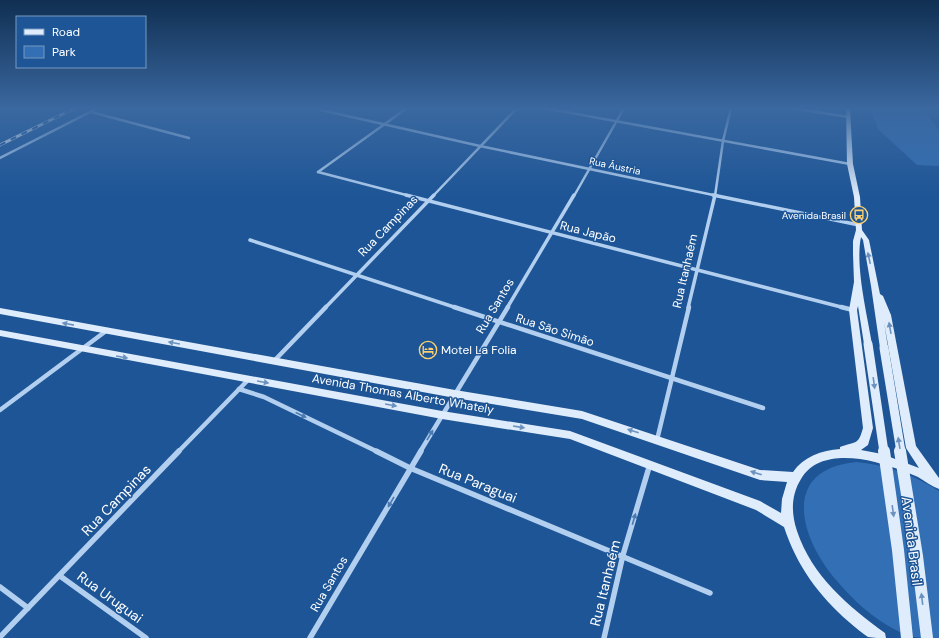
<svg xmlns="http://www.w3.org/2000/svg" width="939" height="638" viewBox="0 0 939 638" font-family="'DM Sans',sans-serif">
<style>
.green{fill:#326fb4}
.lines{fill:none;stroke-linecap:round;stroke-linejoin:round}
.street-far3{stroke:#b2cfef;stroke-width:2.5}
.street-far2{stroke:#b2cfef;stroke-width:3.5}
.street-far1{stroke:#b2cfef;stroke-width:4.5}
.street{stroke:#b2cfef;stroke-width:5.5}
.secondary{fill:#dfecfb;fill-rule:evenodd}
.rail-casing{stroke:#fff;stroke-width:3}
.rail{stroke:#1d5596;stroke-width:2;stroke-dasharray:6;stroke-linecap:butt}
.secondary-bridge-far1{stroke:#dfecfb;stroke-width:9}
.secondary-bridge{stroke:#dfecfb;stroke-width:12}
.oneway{fill:#6b91be}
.oneway2{fill:#4a7ab1}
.labels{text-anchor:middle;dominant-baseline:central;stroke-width:3;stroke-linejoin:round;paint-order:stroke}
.far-street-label{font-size:10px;fill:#fff;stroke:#1d5596}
.far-poi-label{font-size:10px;fill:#fff;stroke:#1d5596;text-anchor:end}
.street-label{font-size:12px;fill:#fff;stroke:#1d5596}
.poi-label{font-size:12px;fill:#fff;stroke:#1d5596;text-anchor:start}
.near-street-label{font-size:14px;fill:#fff;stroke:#1d5596}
</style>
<rect width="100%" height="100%" fill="#1d5596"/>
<g class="green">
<path d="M870 108H922L939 130V166L917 165 878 129Z"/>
<path d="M857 462C887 465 914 475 939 491V638C931 638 919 638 912 637 883 627 856 604 837 581 800 539 779 469 857 462Z"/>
</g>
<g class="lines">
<g class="street-far3">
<path d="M544 108 850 164"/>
<path d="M791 108 849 117"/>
<path d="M321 110 480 146 718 196"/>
<path d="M91 112 189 138"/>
<path d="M0 158 98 108"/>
<path d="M318 172 410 196"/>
<path d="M318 172 407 108"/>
<path d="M433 196 517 108"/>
<path d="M574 196 624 108"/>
<path d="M715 196 723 141 731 108"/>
</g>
<g class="street-far2">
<path d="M406 195 845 308"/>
<path d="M713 195 859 225"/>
<path d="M250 240 457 308"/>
<path d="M325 308 434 195"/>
<path d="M507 308 574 195"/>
<path d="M688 308 715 195"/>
</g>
<g class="street-far1">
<path d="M454 307 763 408"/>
<path d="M841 307 853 310"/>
<path d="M274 361 326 307"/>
<path d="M239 389 264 397 378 452"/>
<path d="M0 410 106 331"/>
<path d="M657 440 689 307"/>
<path d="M178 452 248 380"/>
<path d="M420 452 508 307"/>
</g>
<g class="street">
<path d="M376 451 410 468 710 593"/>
<path d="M60 576 146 638"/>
<path d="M0 587 28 608"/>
<path d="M0 637 179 451"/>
<path d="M310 638 421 451"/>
<path d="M604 638 623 555 650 464"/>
</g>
<path class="secondary" d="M846 108H850L853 164 860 197 862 230 869 240 880 294 883 296 891 315 916 446 939 478V489C931 486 925 481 918 477 899 469 880 462 860 459 838 456 813 458 801 479 791 495 791 513 797 531 812 576 848 606 885 633L886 638C881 638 873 638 868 637 862 633 855 627 849 622 818 595 797 566 784 527L756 510 570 439 442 419 0 336V330L442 411 570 431 760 501 781 513 782 499 787 482 760 480 582 419 455 398 0 314V308L455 390 582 411 760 470 793 472C803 457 822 450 840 449V447C856 441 858 446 863 428L849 310 854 282 853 254V241L856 230 854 197 847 164ZM861 237 863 240 871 286 880 348 881 350H887L888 348 884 322 906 448 919 468 882 454 861 450 868 445 873 428 857 310 858 306 864 344 865 346H871L872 344C867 314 855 266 861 237Z"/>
<defs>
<path id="rail" d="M0 145 75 108"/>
</defs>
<use href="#rail" class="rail-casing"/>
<use href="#rail" class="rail"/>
<g class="secondary-bridge-far1">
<path d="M868 344 884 452"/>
<path d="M884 348 901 452"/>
</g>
<g class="secondary-bridge">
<path d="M884 451 898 550 907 638"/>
<path d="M900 451 917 556 927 638"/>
</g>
</g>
<defs><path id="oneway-solid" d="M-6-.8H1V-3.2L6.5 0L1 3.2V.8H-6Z"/></defs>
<g class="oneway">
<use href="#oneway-solid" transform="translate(869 258) rotate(-102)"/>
<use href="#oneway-solid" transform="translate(68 324) rotate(-169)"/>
<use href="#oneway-solid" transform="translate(890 328) rotate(-100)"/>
<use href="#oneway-solid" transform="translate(174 343) rotate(-170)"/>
<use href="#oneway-solid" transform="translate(122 357) rotate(10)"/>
<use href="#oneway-solid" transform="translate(263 382) rotate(10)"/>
<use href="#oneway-solid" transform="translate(874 383) rotate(82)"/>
<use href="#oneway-solid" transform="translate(391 405) rotate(10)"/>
<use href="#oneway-solid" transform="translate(519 427) rotate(9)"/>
<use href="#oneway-solid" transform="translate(633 431) rotate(-162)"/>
<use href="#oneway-solid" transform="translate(899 443) rotate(-99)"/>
<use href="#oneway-solid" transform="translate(756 473) rotate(-163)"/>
<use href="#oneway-solid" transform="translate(893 511) rotate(82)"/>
<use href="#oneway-solid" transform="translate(922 599) rotate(-97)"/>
</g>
<g class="oneway2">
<use href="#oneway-solid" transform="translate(301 415) rotate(26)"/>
<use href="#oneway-solid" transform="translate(430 435) rotate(-59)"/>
<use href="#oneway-solid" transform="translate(391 502) rotate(120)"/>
<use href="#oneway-solid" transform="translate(634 519) rotate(-74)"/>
</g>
<linearGradient id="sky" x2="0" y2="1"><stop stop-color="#102f52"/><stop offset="0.55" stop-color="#3a68a0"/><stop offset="1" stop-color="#3a68a0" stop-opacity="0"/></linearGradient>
<rect width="939" height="197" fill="url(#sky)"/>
<defs>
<symbol id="bus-ring" viewBox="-11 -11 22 22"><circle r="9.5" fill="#1d5596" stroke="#fed271" stroke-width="1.5"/><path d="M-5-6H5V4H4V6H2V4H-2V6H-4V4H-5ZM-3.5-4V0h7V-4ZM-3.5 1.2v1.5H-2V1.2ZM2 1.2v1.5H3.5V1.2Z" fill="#fed271"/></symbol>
<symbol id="hotel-ring" viewBox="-11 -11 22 22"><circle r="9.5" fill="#1d5596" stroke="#fed271" stroke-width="1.5"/><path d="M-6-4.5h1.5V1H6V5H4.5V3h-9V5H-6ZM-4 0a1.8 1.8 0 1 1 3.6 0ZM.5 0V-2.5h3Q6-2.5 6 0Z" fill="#fed271"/></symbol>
</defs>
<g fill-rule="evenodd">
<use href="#bus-ring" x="849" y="205" width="20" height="20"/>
<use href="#hotel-ring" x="418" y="340" width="20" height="20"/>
</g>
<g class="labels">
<g class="far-street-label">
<text transform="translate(615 166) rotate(12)">Rua Áustria</text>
</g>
<g class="far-poi-label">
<text x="846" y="215">Avenida Brasil</text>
</g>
<g class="street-label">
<text transform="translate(388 226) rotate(-46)">Rua Campinas</text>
<text transform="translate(588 232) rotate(14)">Rua Japão</text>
<text transform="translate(685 271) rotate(-77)">Rua Itanhaém</text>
<text transform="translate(495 306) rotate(-59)">Rua Santos</text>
<text transform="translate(555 330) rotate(18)">Rua São Simão</text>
<text transform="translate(403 394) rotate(10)">Avenida Thomas Alberto Whately</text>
<text transform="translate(329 584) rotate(-60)">Rua Santos</text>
</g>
<g class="poi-label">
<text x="441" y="350">Motel La Folia</text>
</g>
<g class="near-street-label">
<text transform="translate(478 483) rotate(22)">Rua Paraguai</text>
<text transform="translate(116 500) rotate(-46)">Rua Campinas</text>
<text transform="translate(912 541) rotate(83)">Avenida Brasil</text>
<text transform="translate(605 583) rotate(-76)">Rua Itanhaém</text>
<text transform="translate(110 597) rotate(36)">Rua Uruguai</text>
</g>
</g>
<rect x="16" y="16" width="130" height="52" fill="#1d5596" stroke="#7799c0"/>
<rect x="24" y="29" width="20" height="6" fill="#dfecfb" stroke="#7799c0"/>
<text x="52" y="36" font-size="12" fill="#ffffff">Road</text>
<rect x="24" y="46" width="20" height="12" fill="#326fb4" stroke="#7799c0"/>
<text x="52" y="56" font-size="12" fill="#ffffff">Park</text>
</svg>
